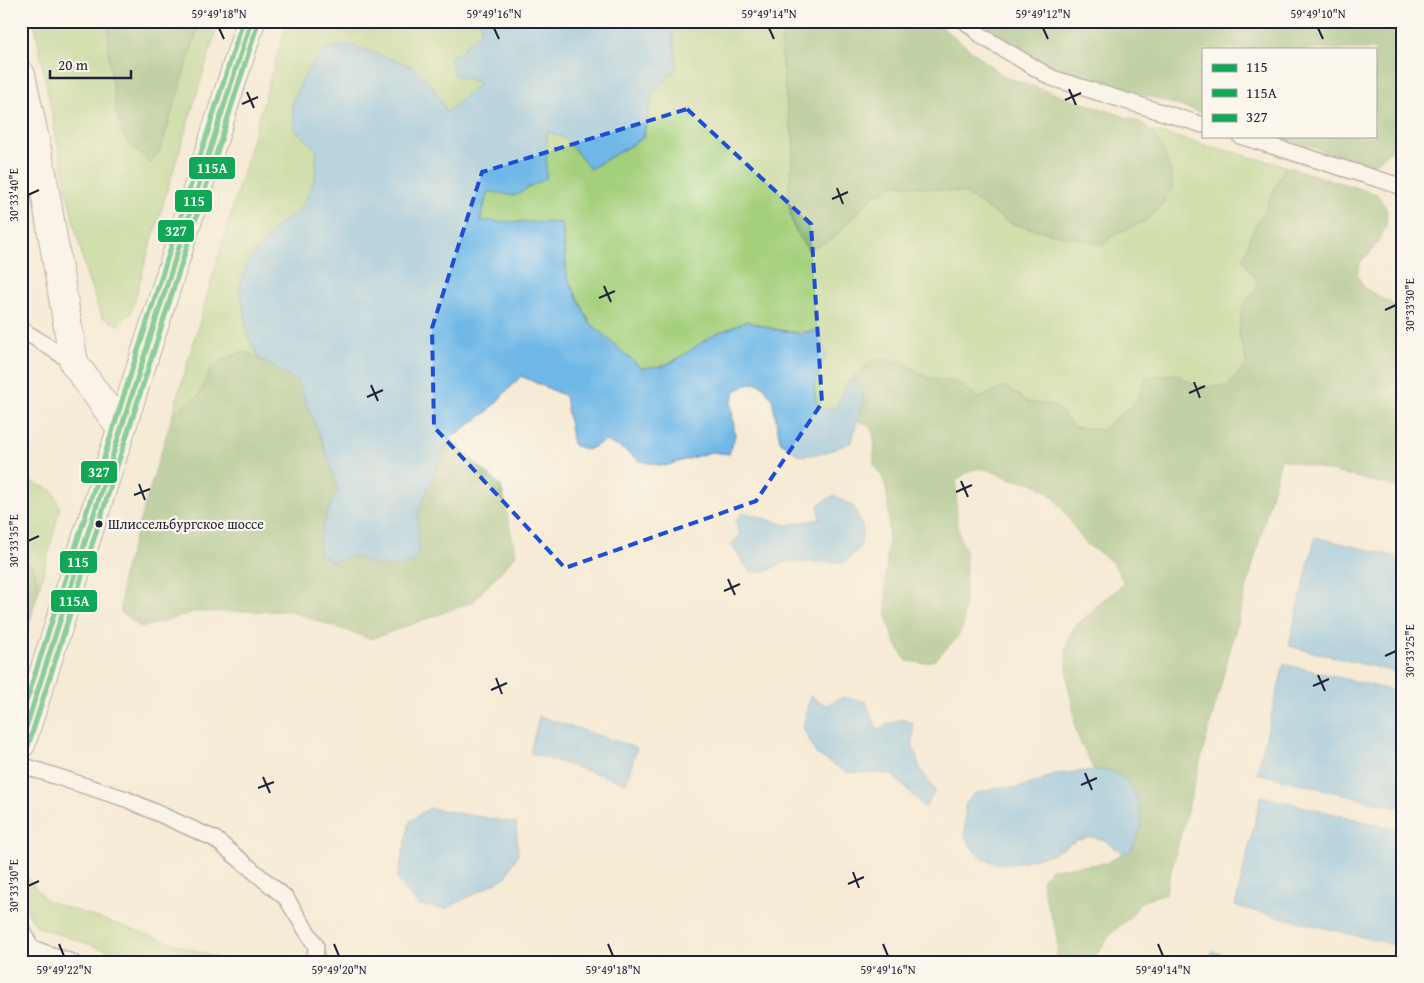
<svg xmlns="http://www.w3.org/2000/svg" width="1424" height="983" viewBox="0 0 1424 983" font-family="'Gentium Book Plus',serif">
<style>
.green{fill:#a4d07d;stroke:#63795c}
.forest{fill:#83b26c;stroke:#526a54}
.water{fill:#6fb8e7;stroke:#486d91}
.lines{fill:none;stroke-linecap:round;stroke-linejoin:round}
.service-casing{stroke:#6c6871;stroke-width:18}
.minor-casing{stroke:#6c6871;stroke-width:30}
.primary-casing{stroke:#6c6871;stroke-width:30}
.service{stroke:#fff;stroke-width:15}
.minor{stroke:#fff;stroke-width:28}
.primary{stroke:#fff;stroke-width:28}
.bus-1-casing{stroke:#fbf7ec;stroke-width:9}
.bus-2-casing{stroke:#fbf7ec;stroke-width:9}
.bus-3-casing{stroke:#fbf7ec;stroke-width:9}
.bus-1{stroke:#10a855;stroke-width:5}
.bus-2{stroke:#10a855;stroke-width:5}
.bus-3{stroke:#10a855;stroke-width:5}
.marked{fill:none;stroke:#1d4ed8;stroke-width:4;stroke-dasharray:10 6;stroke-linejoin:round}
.ticks{fill:none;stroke:#22223b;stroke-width:2}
.bus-dot{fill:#22223b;stroke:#fbf7ec;stroke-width:2}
.labels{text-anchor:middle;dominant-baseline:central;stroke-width:4.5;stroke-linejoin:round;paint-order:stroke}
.bus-label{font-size:14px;fill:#22223b;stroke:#fbf7ec;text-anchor:start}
.line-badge{stroke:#fbf7ec;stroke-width:2}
.badge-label{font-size:14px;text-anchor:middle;font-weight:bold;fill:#fff}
.neatline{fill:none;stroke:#22223b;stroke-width:2}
.ticks-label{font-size:12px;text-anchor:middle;fill:#22223b}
</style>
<rect width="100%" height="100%" fill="#fbf7ec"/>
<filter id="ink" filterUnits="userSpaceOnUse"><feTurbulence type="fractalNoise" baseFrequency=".02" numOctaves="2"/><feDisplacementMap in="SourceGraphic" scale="10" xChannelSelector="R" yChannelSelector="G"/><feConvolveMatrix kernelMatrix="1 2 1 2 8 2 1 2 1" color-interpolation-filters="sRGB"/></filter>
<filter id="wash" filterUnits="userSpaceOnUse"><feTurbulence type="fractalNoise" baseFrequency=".0096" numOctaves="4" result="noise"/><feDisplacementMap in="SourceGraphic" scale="20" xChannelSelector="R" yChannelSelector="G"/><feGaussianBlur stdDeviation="1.12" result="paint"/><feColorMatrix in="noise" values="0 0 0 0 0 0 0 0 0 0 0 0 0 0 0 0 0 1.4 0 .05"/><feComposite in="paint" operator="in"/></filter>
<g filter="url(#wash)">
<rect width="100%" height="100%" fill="#f6ebd6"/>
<g class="green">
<path d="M34 21H109L108 50 113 76 161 148 200 21H219L145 263 131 313 118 325 102 317 88 280 69 202Z"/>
<path d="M287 21H481V30L459 53 480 83 447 113 432 85 414 67 351 45 307 70 292 104 295 129 317 150 315 178 302 208 277 226 239 287 244 307 247 334 260 359 246 352 212 366 199 395 173 413Z"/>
<path d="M661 21H771L783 30 781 57 788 113 794 143 788 197 793 226 833 239 873 196 898 184 964 193 1011 224 1103 244 1114 235 1143 222 1156 212 1165 200 1171 171 1152 131 1285 166 1265 211 1251 234 1259 285 1242 308 1239 336 1247 364 1226 386 1198 387 1176 374 1147 377 1135 402 1102 430 1074 427 1056 406 1027 402 1006 386 979 398 956 382 927 378 903 362 848 382 837 407 819 410 815 398 814 384 826 356 819 330C792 335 773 329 747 321L663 366 641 368 590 323 567 277 562 223 480 222 488 191 546 131 566 139 590 169 643 138 652 95 677 68 673 33Z"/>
<path d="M21 472 28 481 52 490 60 508 39 589 33 566 21 554Z"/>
<path d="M21 870 47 901 230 962H143L37 927 21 901Z"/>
</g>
<g class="forest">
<path d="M109 21H200L161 148 150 164 124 137 116 112 108 50Z"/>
<path d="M771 21H934L1005 77 1141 122C1160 138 1170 162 1173 186L1156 212 1143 222 1114 235 1103 245 1011 224 964 193 898 184 873 196 833 239 808 250 793 226 788 197 794 143 788 113 781 57 783 30Z"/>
<path d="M974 21H1403V143H1401L1371 166 1277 136H1375V49H1203V113L1056 68 996 38Z"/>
<path d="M1285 166 1377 194 1387 210 1386 227 1372 251 1361 261 1357 274 1364 288 1391 303 1403 315V480L1400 488 1281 459 1165 894 1152 897 1140 903 1132 915 1111 934 1091 962H1055C1064 933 1044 909 1042 880L1051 869 1107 863 1122 853 1131 851 1111 771 1094 770 1080 742 1075 728 1074 713 1068 685 1066 649 1070 634 1079 622 1090 614 1100 602 1113 593 1124 583C1120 575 1115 564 1107 558 1099 551 1089 548 1083 540 1068 520 1060 497 1037 485 1027 480 1017 481 1008 478 983 468 979 462 956 481L957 523 960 538 965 549 966 564 963 626 957 638 935 660 922 663 907 661C871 617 892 559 888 507 888 497 886 486 882 477 880 473 875 469 874 465 873 456 876 447 874 438 874 433 870 429 868 424L857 421 863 398 859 381 848 382 875 358 903 362 927 378 956 382 979 398 1006 386 1027 402 1056 406 1074 427 1102 430 1135 402 1147 377 1176 374 1198 387 1226 386 1247 364 1239 336 1242 307 1259 285 1243 260 1251 234 1265 211Z"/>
<path d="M246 352 297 380 322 440 338 490 325 516 351 555 376 565 418 557 417 512 449 439 501 486 516 555 473 602 371 639 289 611 194 612 141 628 121 612 122 579 173 413 199 395 212 366 230 356Z"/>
<path d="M21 554 33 566 39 589 21 651Z"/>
</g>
<g class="water">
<path d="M481 21H661L673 33 677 68 652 95 643 138 590 169 566 139 547 131 546 178 514 196 488 191 480 221 562 223 567 277 590 323 641 368 663 366 676 360 711 336 747 321 772 329 801 334 819 330 826 356 814 384 815 398 819 409 837 407 848 382 859 380 863 398 852 442 825 453 799 456 780 441 772 398 761 384 749 383 735 391 731 403 735 436 729 454 711 452 665 466 640 461 621 448 605 441 587 450 573 445 565 396 521 376 487 412 449 439 418 512V557L403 567 376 565 351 555 333 562 319 554C320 526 327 514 338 489L322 440 297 381 260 359 247 334 244 307 239 287 249 259 277 226 302 207 315 178 317 150 295 130 292 104 307 70 327 48 351 45 414 67 432 85 447 112 480 83 454 75 450 57 459 53 481 30Z"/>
<path d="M834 495 854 507 863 529 860 548 844 562H784L765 572 750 571 731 545 740 535 735 522 743 512 787 525 820 519 818 505Z"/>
<path d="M1315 537 1403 558V674L1289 646Z"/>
<path d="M1284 664 1403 693V809L1257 773Z"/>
<path d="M810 696 826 705 843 697 866 702 877 729 901 719 913 723V747L920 768 935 791 925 808 891 774 846 772 816 754 803 727Z"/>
<path d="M539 716 637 748 626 783 530 753Z"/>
<path d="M1094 770 1111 771 1126 780 1139 802 1141 827 1131 851 1122 853 1103 839 1090 837 1077 840 1053 854 1011 864 996 863 983 859 972 849 965 835V805L974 794 1001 787 1015 788 1029 785 1055 774Z"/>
<path d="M1261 796 1403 831V947L1235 906Z"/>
<path d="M429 808 516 823 518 854 506 877 446 909 418 905 397 879 410 821Z"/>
<path d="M1212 951 1249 962H1209Z"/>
</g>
</g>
<g filter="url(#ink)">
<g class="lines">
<defs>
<g id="service">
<path d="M965 21 983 37 1052 78 1203 125"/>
<path d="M1240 136 1403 187"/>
<path d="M21 329 74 363"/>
<path d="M21 765 126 799 215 839 286 898 316 946 315 962"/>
<path d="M21 926 37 962"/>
<path d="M32 948 72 962"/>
</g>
<path id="minor" d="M21 75 42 173 74 363 121 428"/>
<path id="primary" d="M21 744 251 21"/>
</defs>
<use href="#service" class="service-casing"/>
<use href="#minor" class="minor-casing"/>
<use href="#primary" class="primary-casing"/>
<use href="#service" class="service"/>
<use href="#minor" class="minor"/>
<use href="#primary" class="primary"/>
<defs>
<path id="bus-1" d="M21 743 251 21"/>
<path id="bus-2" d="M28 746 258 23"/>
<path id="bus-3" d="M21 718 243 21"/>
</defs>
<use href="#bus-1" class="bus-1-casing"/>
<use href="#bus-2" class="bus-2-casing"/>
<use href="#bus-3" class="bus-3-casing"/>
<use href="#bus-1" class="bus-1"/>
<use href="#bus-2" class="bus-2"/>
<use href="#bus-3" class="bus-3"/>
</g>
</g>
<path d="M0 0H1424V983H0ZM687 109 811 224 822 403 756 501 565 568 434 427 432 328 482 172Z" fill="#f6ebd6" fill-opacity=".55" fill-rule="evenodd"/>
<path class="marked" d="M687 109 811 224 822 403 756 501 565 568 434 427 432 328 482 172Z"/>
<path class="ticks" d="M219 28 224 39M494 28 499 39M769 28 774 39M1043 28 1048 39M1318 28 1323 39M1069 89 1076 105M247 92 254 108M1065 100 1081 93M242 104 258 97M837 188 843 204M28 195 39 190M832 199 848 192M604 286 611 302M599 298 615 291M1385 310 1396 305M1194 382 1200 398M371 385 378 401M1189 393 1205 386M367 397 383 390M961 481 968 497M139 484 145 500M956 492 972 485M134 495 150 489M28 541 39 536M728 579 735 595M724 591 740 584M1385 656 1396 651M1318 675 1325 691M496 678 502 694M1313 686 1329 679M491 690 507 683M1085 773 1092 790M263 777 270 793M1081 785 1097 778M258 788 274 782M853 872 859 888M848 884 864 877M28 886 39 881M59 944 64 956M334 944 339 956M608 944 613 956M883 944 888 956M1158 944 1163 956"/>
<circle class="bus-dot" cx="99" cy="524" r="4.5"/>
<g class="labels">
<g class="bus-label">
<text x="108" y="524">Шлиссельбургское шоссе</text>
</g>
</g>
<g class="line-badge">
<rect x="188" y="156" width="48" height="24" rx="5" fill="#10a855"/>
<rect x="174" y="189" width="39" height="24" rx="5" fill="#10a855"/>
<rect x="157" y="219" width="38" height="24" rx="5" fill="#10a855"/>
<rect x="80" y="460" width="38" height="24" rx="5" fill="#10a855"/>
<rect x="59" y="550" width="39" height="24" rx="5" fill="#10a855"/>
<rect x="50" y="589" width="48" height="24" rx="5" fill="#10a855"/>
</g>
<g class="badge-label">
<text x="212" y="173">115А</text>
<text x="194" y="206">115</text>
<text x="176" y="236">327</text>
<text x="99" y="477">327</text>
<text x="78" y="567">115</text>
<text x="74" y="606">115А</text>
</g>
<rect width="1424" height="983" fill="none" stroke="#fbf7ec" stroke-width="55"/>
<rect x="1202" y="48" width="175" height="90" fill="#fbf7ec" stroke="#a4a2a5"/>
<rect x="1212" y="64" width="25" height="8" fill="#10a855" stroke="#a4a2a5"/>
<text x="1246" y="72" font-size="15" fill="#22223b">115</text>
<rect x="1212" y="89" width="25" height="8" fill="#10a855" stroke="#a4a2a5"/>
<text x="1246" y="98" font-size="15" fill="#22223b">115А</text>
<rect x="1212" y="114" width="25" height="8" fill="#10a855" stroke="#a4a2a5"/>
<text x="1246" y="122" font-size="15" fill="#22223b">327</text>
<path d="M50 70v8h81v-8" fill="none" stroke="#22223b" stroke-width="2.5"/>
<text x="58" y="70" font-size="15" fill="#22223b" stroke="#fbf7ec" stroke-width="4" paint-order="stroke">20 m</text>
<rect x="28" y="28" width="1368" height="928" class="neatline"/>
<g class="ticks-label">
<text x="219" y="18">59°49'18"N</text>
<text x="494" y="18">59°49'16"N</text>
<text x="769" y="18">59°49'14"N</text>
<text x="1043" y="18">59°49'12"N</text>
<text x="1318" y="18">59°49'10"N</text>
<text transform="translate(14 195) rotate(-90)" y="4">30°33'40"E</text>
<text transform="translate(1410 305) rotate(-90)" y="4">30°33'30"E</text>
<text transform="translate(14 541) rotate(-90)" y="4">30°33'35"E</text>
<text transform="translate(1410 651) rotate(-90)" y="4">30°33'25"E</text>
<text transform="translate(14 886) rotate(-90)" y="4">30°33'30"E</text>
<text x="64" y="974">59°49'22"N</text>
<text x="339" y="974">59°49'20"N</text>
<text x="613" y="974">59°49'18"N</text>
<text x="888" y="974">59°49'16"N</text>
<text x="1163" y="974">59°49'14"N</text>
</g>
</svg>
